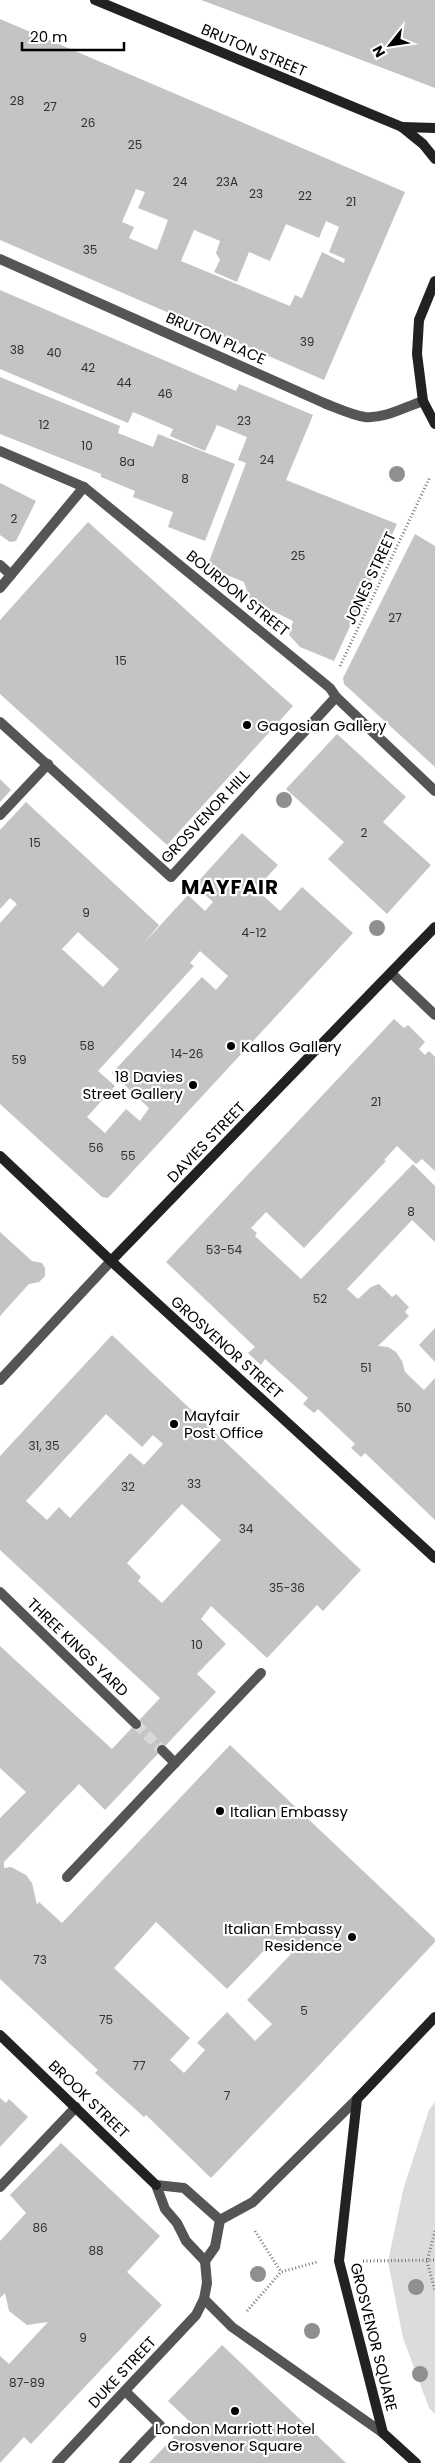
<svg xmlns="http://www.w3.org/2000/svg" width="435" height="2463" viewBox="0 0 435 2463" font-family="Poppins,sans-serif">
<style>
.green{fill:#dcdcdc}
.building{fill:#c4c4c4;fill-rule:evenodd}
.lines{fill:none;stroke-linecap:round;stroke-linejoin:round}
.street-tunnel{stroke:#d9d9d9;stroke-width:10;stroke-dasharray:10 5;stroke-linecap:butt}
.path{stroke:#777;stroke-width:3;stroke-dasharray:1 2.5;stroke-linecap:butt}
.lane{stroke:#555;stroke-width:10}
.street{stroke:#555;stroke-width:10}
.secondary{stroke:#222;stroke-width:10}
.tree{fill:#8f8f8f}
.poi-dot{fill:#000;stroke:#fff;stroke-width:2}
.labels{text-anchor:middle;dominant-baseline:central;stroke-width:4.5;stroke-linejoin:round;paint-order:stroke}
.number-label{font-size:12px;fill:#313131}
.street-label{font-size:15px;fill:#000;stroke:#fff}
.poi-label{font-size:15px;fill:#000;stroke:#fff;text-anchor:start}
.district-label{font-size:20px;font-weight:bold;letter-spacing:1px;fill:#000;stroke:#fff}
</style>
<rect width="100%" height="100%" fill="#fff"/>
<path class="green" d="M435 2102V2414L429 2408 403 2338 388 2262 403 2190 429 2110Z"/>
<g class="building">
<path d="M201 0H435V88L330 48Z"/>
<path d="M0 19 405 192 324 380 0 240ZM136 189 145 192 138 208 168 220 157 250 129 238 134 227 122 222ZM326 221 339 227 329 252 345 259 344 263 322 252 302 298 295 295 290 306 181 261 194 230 220 241 216 253 220 260 214 272 237 282 249 252 270 261 286 224 319 238Z"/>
<path d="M0 290 236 391 239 384 313 415 286 480 397 524 334 661 300 647 289 635 293 621 250 600 244 582 207 567 246 463 238 460 247 437 217 425 205 451 170 436 173 429 133 412 128 423 0 369Z"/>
<path d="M0 377 120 426 118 433 153 447 158 434 235 464 205 541 168 527 173 512 133 497 135 491 101 477V474L0 434Z"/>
<path d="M0 483 36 501 16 541 10 542 0 535Z"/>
<path d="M88 522 293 706 167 845 0 694V620Z"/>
<path d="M415 534 435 546V767L344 684 343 678Z"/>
<path d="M337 734 406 797 383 822 431 865 387 914 328 859 344 842 286 789Z"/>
<path d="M0 779 11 790 0 802Z"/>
<path d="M26 802 159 925 144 943 188 895 205 911 213 902 195 885 242 833 278 865 256 889 280 911 302 887 353 933 108 1198 102 1197 0 1104V923L17 904 10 898 0 909V830ZM78 932 119 969 103 987 62 949ZM200 951 228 976 216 990 202 977 112 1073 149 1108 140 1121 126 1109 105 1133 87 1117 115 1086 98 1071 194 966 190 963Z"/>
<path d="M394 1019 404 1028 408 1025 425 1042 419 1049 425 1055 429 1051 435 1057V1171L422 1159 416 1164 397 1146 384 1160 386 1161 304 1248 266 1212 251 1228 257 1233 255 1236 301 1279 413 1164 435 1186V1242L412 1220 347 1289 358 1299 371 1287 379 1284 392 1297 396 1294 409 1307 405 1312 409 1316 378 1346 388 1347 396 1352 402 1361 405 1372 424 1390 435 1378V1520L365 1453 361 1457 351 1448 355 1444 318 1409 314 1413 303 1404 308 1398 265 1359 261 1365 248 1353 255 1347 166 1262Z"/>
<path d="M0 1232 32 1261 42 1263 45 1268V1276L39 1282 29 1284 0 1316Z"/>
<path d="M435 1328V1362L419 1345Z"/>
<path d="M112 1335 361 1570 323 1611 317 1605 267 1658 211 1606 201 1619 226 1644 197 1674 216 1692 105 1810 79 1784 4 1862V1868L11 1867 26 1875 32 1883 37 1905 39 1902 62 1923 230 1745 435 1939V1942L310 2075 211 2178 146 2115 144 2117 95 2073 98 2070 0 1979V1818L26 1792 0 1768V1646L112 1749 160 1698 0 1550V1456ZM106 1414 142 1447 153 1435 163 1444 144 1465 130 1453 70 1518 59 1507 47 1520 26 1501ZM182 1504 221 1540 162 1603 138 1581 141 1577 127 1563ZM156 1922 227 1989 275 1939 291 1954 247 2000 272 2024 255 2041 227 2012 197 2043 205 2050 184 2073 170 2060 190 2038 114 1968Z"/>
<path d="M0 2098 6 2103 9 2099 28 2117 0 2147Z"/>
<path d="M61 2143 160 2236 127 2272 162 2305 31 2444 24 2437 0 2463V2356L9 2364 48 2322 27 2325 9 2311 5 2293 0 2298V2241L26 2213 10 2195Z"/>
<path d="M222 2345 346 2463H149L189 2421 168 2401Z"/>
</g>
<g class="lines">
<path class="street-tunnel" d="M136 1724 162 1750"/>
<g class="path">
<path d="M340 666 430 477"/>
<path d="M255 2231 281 2272"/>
<path d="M435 2231 427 2261 435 2291"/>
<path d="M363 2261 435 2260"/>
<path d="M247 2311 281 2272 317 2262"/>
</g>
<path class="lane" d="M124 2463 160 2425 125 2391"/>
<g class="street">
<path d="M0 259 324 403C337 408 352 415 365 417 384 419 405 407 423 401"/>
<path d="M0 451 84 487 330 688 336 697 435 791"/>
<path d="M0 565 11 575"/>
<path d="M0 588 84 487"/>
<path d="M0 722 171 877 336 697"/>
<path d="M0 815 48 764"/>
<path d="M391 973 435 1015"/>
<path d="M0 1380 111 1261"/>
<path d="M0 1592 136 1724"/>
<path d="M162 1750 175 1763 261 1673"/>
<path d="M67 1877 175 1763"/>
<path d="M0 2187 76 2107"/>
<path d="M220 2220 253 2202 357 2099"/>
<path d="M205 2261 215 2247 220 2220"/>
<path d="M204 2299 232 2327 383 2433"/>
<path d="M57 2463 196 2315 204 2299 207 2283 205 2261 186 2241 177 2223 165 2209 156 2185 184 2188 220 2220"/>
</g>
<g class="secondary">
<path d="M95 0 402 127 423 144 435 159"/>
<path d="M402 127 435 128"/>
<path d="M435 281 419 320 417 354 423 401 435 424"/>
<path d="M0 1156 111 1261 435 1558"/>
<path d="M111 1261 435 927"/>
<path d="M0 2035 156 2185"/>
<path d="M416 2463 383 2433 339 2261 357 2099 435 2017"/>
</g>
</g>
<g class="tree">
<circle cx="397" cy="474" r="8"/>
<circle cx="284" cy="800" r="8"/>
<circle cx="377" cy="928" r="8"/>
<circle cx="258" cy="2274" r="8"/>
<circle cx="416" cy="2287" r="8"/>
<circle cx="312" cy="2331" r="8"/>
<circle cx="420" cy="2374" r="8"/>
</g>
<g class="poi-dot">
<circle cx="247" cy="725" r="5"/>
<circle cx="231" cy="1046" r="5"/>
<circle cx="193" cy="1085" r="5"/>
<circle cx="174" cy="1424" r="5"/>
<circle cx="220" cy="1811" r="5"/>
<circle cx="352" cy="1937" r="5"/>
<circle cx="235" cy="2411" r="5"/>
</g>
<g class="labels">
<g class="number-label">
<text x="17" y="100">28</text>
<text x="50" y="106">27</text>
<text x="88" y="122">26</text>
<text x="135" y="144">25</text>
<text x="180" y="181">24</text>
<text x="227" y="181">23A</text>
<text x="256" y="193">23</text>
<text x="305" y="195">22</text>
<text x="351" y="201">21</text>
<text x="90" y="249">35</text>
<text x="307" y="341">39</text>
<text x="17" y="349">38</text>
<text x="54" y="352">40</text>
<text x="88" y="367">42</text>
<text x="124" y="382">44</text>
<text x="165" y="393">46</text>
<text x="244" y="420">23</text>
<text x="44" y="424">12</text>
<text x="87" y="445">10</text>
<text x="267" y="459">24</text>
<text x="127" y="461">8a</text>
<text x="185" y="478">8</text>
<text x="14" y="518">2</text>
<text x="298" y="555">25</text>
<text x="395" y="617">27</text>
<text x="121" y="660">15</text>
<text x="364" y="832">2</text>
<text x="35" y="842">15</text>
<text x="86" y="912">9</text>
<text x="254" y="932">4-12</text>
<text x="87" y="1045">58</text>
<text x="187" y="1053">14-26</text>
<text x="19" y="1059">59</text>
<text x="376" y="1101">21</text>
<text x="96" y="1147">56</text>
<text x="128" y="1155">55</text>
<text x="411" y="1211">8</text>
<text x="224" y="1249">53-54</text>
<text x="320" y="1298">52</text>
<text x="366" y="1367">51</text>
<text x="404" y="1407">50</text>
<text x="44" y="1445">31, 35</text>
<text x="194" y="1483">33</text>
<text x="128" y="1486">32</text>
<text x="246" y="1528">34</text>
<text x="287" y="1587">35-36</text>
<text x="197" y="1644">10</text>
<text x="40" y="1959">73</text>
<text x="304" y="2010">5</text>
<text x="106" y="2019">75</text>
<text x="139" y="2065">77</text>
<text x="227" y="2095">7</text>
<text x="40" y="2227">86</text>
<text x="96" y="2250">88</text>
<text x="83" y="2337">9</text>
<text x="27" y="2382">87-89</text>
</g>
<g class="street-label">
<text transform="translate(254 50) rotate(23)">BRUTON STREET</text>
<text transform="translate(216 338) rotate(24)">BRUTON PLACE</text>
<text transform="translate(370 578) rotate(-65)">JONES STREET</text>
<text transform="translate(238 593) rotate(39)">BOURDON STREET</text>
<text transform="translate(205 816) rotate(-47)">GROSVENOR HILL</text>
<text transform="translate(206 1142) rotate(-46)">DAVIES STREET</text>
<text transform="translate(227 1347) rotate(42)">GROSVENOR STREET</text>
<text transform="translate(78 1647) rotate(44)">THREE KINGS YARD</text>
<text transform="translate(89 2099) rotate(44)">BROOK STREET</text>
<text transform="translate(374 2337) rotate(76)">GROSVENOR SQUARE</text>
<text transform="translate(122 2372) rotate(-47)">DUKE STREET</text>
</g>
<g class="poi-label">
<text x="257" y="725">Gagosian Gallery</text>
<text x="241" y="1046">Kallos Gallery</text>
<text x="183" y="1076" text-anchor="end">18 Davies<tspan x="183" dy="17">Street Gallery</tspan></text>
<text x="184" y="1415">Mayfair<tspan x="184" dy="17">Post Office</tspan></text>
<text x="230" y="1811">Italian Embassy</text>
<text x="342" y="1928" text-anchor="end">Italian Embassy<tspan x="342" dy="17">Residence</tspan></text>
<text x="235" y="2428" text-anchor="middle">London Marriott Hotel<tspan x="235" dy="17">Grosvenor Square</tspan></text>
</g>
<g class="district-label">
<text x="230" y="887">MAYFAIR</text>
</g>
</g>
<g transform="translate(390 45) rotate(240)" stroke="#ffffff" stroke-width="4" paint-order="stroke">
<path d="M0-4L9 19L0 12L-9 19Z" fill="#000000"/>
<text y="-8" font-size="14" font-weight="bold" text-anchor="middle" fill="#000000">N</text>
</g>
<path d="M22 42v8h102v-8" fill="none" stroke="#000000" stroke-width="2.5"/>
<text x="30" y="42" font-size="15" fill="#000000" stroke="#ffffff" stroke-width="4" paint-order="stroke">20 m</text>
</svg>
